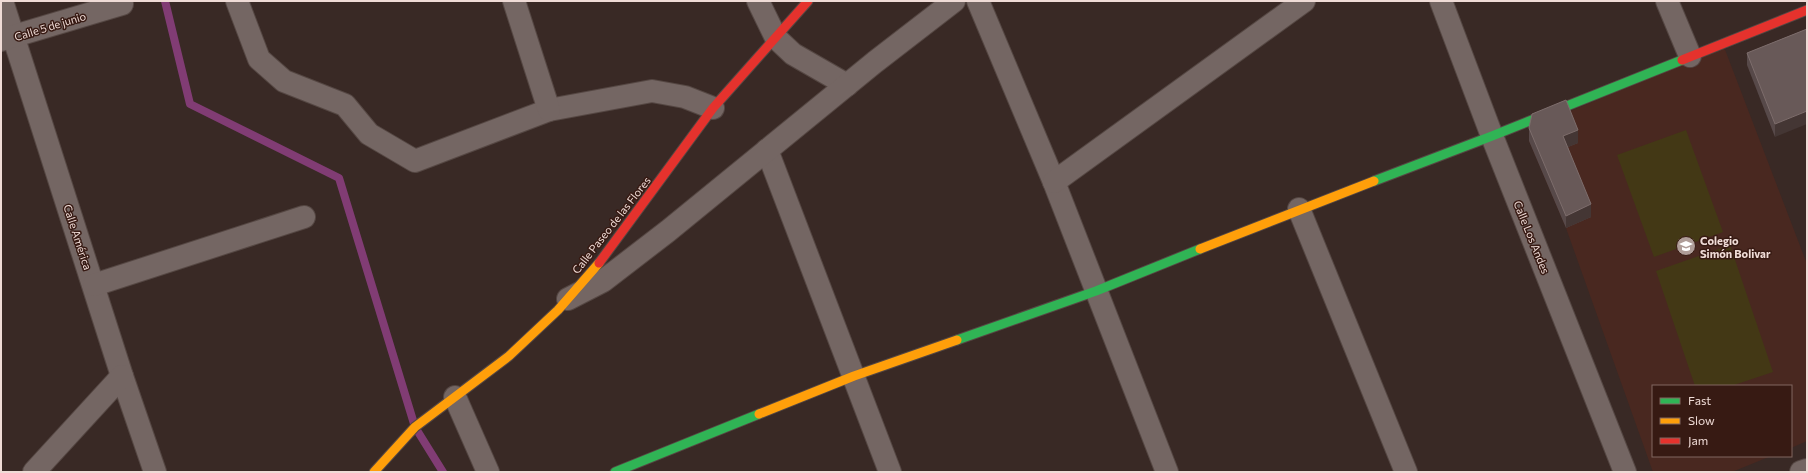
<svg xmlns="http://www.w3.org/2000/svg" width="1808" height="473" viewBox="0 0 1808 473" font-family="Commissioner,sans-serif">
<style>
.built{fill:#492820}
.green{fill:#433815}
.lines{fill:none;stroke-linecap:round;stroke-linejoin:round}
.stream{stroke:#813c74;stroke-width:8}
.street-casing{stroke:#554743;stroke-width:24}
.fast-casing{stroke:#554743;stroke-width:11}
.slow-casing{stroke:#554743;stroke-width:11}
.jam-casing{stroke:#554743;stroke-width:11}
.street{stroke:#746663;stroke-width:22}
.fast{stroke:#30b455;stroke-width:9}
.slow{stroke:#ff9f0a;stroke-width:9}
.jam{stroke:#e5322d;stroke-width:9}
.wall{fill:#574949}
.shaded-wall{fill:#443634}
.building{fill:#685958;stroke:#7d6d6c}
.labels{text-anchor:middle;dominant-baseline:central;stroke-width:3;stroke-linejoin:round;paint-order:stroke}
.street-label{font-size:11px;fill:#efdbd6;stroke:#371a13}
.poi-label{font-size:11px;font-weight:bold;fill:#efdbd6;stroke:#371a13;text-anchor:start}
</style>
<rect width="100%" height="100%" fill="#392925"/>
<path class="built" d="M1724 47 1807 264V441L1791 448V386H1653V456H1771L1732 472H1653L1566 228 1529 141 1532 127Z"/>
<g class="green">
<path d="M1686 130 1723 232 1654 257 1617 155Z"/>
<path d="M1730 245 1773 372 1731 386H1695L1656 271Z"/>
</g>
<g class="lines">
<path class="stream" d="M165 1 190 104 339 178 415 427 443 472"/>
<defs>
<g id="street">
<path d="M2 1 122 376 155 472"/>
<path d="M237 1 259 59 284 81 345 105 369 134 415 161 549 110 652 91 685 97 713 108"/>
<path d="M514 1 549 110"/>
<path d="M758 1 776 38 793 54 847 85"/>
<path d="M978 1 1054 182 1167 472"/>
<path d="M1441 1 1492 136 1625 472"/>
<path d="M1667 1 1690 56"/>
<path d="M1 40 122 4"/>
<path d="M767 150 890 472"/>
<path d="M1054 182 1304 1"/>
<path d="M1299 209 1406 472"/>
<path d="M94 285 304 217"/>
<path d="M568 299 603 281 668 231 875 62 954 1"/>
<path d="M455 397 488 472"/>
<path d="M34 472 122 376"/>
<path d="M1801 472 1807 470"/>
</g>
<g id="fast">
<path d="M1374 181 1492 136 1682 60"/>
<path d="M957 340 1096 291 1200 249"/>
<path d="M615 472 759 414"/>
</g>
<g id="slow">
<path d="M1200 249 1374 181"/>
<path d="M759 414 854 376 957 340"/>
<path d="M374 472 415 427 509 356 558 310 599 263"/>
</g>
<g id="jam">
<path d="M1682 60 1807 10"/>
<path d="M599 263 713 108 808 1"/>
</g>
</defs>
<use href="#street" class="street-casing"/>
<use href="#fast" class="fast-casing"/>
<use href="#slow" class="slow-casing"/>
<use href="#jam" class="jam-casing"/>
<use href="#street" class="street"/>
<use href="#fast" class="fast"/>
<use href="#slow" class="slow"/>
<use href="#jam" class="jam"/>
</g>
<g class="wall">
<path d="M1807 29 1775 137 1747 65V53Z"/>
<path d="M1529 128 1578 143 1568 147 1591 217 1566 228 1529 141Z"/>
</g>
<g class="shaded-wall">
<path d="M1807 111V124L1775 137V124Z"/>
<path d="M1578 130V143L1563 149V136Z"/>
<path d="M1591 204V217L1566 228V216Z"/>
</g>
<g class="building">
<path d="M1807 29V111L1775 124 1747 53Z"/>
<path d="M1566 100 1578 130 1563 136 1591 204 1566 216 1529 128 1532 114Z"/>
</g>
<defs>
<symbol id="school-disc" viewBox="-11 -11 22 22"><circle r="9.5" fill="#af9d98" stroke="#371a13"/><path d="M0-5L7-2L0 1L-7-2ZM-4 1L0 2.5L4 1V4Q0 6-4 4Z" fill="#fff"/></symbol>
</defs>
<g fill-rule="evenodd">
<use href="#school-disc" x="1675" y="235" width="22" height="22"/>
</g>
<g class="labels">
<g class="street-label">
<text transform="translate(50 26) rotate(-17)">Calle 5 de junio</text>
<text transform="translate(611 225) rotate(-52)">Calle Paseo de las Flores</text>
<text transform="translate(78 237) rotate(72)">Calle América</text>
<text transform="translate(1532 237) rotate(68)">Calle Los Andes</text>
</g>
<g class="poi-label">
<text x="1700" y="240">Colegio<tspan x="1700" dy="13">Simón Bolivar</tspan></text>
</g>
</g>
<rect width="1808" height="473" fill="none" stroke="#efdbd6" stroke-width="4"/>
<rect x="1652" y="385" width="140" height="72" fill="#371a13" stroke="#816761"/>
<rect x="1660" y="398" width="20" height="6" fill="#30b455" stroke="#816761"/>
<text x="1688" y="405" font-size="12" fill="#efdbd6">Fast</text>
<rect x="1660" y="418" width="20" height="6" fill="#ff9f0a" stroke="#816761"/>
<text x="1688" y="425" font-size="12" fill="#efdbd6">Slow</text>
<rect x="1660" y="438" width="20" height="6" fill="#e5322d" stroke="#816761"/>
<text x="1688" y="445" font-size="12" fill="#efdbd6">Jam</text>
</svg>
